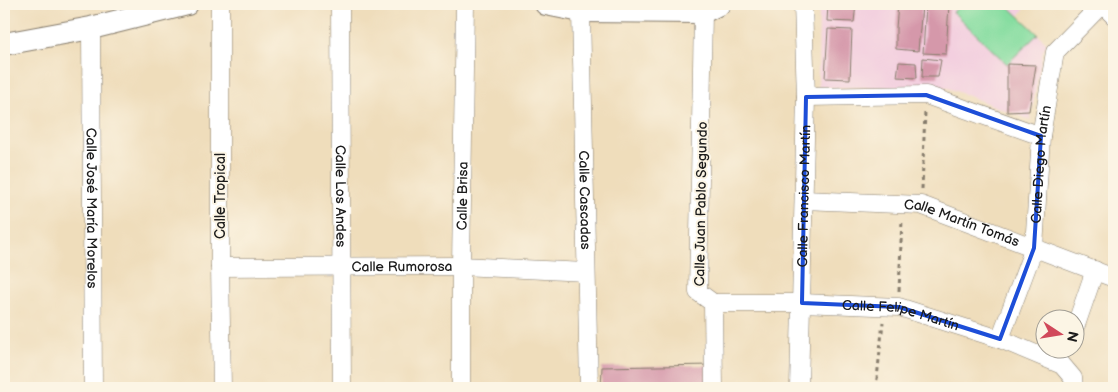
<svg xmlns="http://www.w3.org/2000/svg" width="1118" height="392" viewBox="0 0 1118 392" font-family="'Balsamiq Sans',sans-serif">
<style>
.built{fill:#f3cfdf}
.green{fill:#86dda0;stroke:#517c5e}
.building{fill:#d598aa}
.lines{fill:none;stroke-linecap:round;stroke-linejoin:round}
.minor-casing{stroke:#867c6c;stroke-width:19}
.tertiary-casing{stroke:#867c6c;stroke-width:24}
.path{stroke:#867c6c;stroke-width:3;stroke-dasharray:4 4;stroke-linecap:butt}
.minor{stroke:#fff;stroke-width:18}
.tertiary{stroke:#fff;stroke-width:22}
.marked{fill:none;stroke:#1d4ed8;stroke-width:4;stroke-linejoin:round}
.labels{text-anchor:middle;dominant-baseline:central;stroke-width:4;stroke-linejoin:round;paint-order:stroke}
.street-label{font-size:14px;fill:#1c1c1c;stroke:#fcf5e5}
</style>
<rect width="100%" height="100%" fill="#fcf5e5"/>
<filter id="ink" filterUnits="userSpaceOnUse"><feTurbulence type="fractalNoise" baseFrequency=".02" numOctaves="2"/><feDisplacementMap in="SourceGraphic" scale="10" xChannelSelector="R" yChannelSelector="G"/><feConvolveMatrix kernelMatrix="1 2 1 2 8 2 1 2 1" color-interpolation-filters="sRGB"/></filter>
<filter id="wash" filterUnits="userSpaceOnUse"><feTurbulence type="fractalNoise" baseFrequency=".0096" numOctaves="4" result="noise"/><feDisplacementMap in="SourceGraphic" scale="20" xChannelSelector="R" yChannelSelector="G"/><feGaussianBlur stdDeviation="1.12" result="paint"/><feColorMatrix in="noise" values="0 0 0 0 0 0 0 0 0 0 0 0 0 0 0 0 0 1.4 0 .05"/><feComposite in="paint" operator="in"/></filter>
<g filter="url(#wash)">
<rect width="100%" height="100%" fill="#efddbb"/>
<path class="built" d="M819 4H1028L1019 16 1047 43 1043 51 1030 120 948 88 818 87Z"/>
<path class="green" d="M962 4H1006L1038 34 1007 64 953 12Z"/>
<g id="blocks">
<g class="building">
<path d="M828 4H856L854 22 827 21Z"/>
<path d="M898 4 922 6 918 51 896 49V28Z"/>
<path d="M926 4H949L946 54 923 53Z"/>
<path d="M828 29 852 30 850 79 825 78Z"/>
<path d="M923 58 941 60 938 77H922Z"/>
<path d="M899 62 916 63 917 78 897 77Z"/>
<path d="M1007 64 1036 65 1029 111 1007 112Z"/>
<path d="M712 365V388H601L602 367Z"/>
</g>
</g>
</g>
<g filter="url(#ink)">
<use href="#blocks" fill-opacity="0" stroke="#867c6c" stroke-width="1"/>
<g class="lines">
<defs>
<g id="minor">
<path d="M220 4V267L222 388"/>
<path id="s1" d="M340 4 342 388"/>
<path d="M1102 4 1114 16"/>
<path id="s2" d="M581 11 589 388"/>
<path d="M703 12 698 292 713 303 714 388"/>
<path id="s3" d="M91 28 93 388"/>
<path d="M806 97 926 95 1041 136"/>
<path id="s4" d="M804 200 921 205 1114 278"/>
<path id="s5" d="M220 267 461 266 586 272"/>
<path id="s6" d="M713 303H802L899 307 1000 339 1062 365 1073 378 1074 388"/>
<path d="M1076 325 1095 270"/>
<path id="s7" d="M1000 339 1034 248 1041 136 1055 52 1102 4"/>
<path id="s8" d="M461 388V266L465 4"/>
<path id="s9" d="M799 388 806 97 803 4"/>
</g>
<g id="tertiary">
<path d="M546 4 581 11 703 12 719 4"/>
<path d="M4 44 91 28 187 4"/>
</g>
</defs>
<use href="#minor" class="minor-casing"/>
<use href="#tertiary" class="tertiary-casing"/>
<g class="path">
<path d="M922 189 925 111"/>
<path d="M899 291 902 219"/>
<path d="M876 388 883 322"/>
</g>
<use href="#minor" class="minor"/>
<use href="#tertiary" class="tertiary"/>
</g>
</g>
<path class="marked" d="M926 95 1041 136 1034 248 1000 339 899 307 802 303 806 97Z"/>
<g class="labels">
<g class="street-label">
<text stroke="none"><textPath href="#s7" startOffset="181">Calle Diego Martín</textPath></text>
<text transform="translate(220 196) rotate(-90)">Calle Tropical</text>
<text stroke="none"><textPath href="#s1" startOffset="192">Calle Los Andes</textPath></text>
<text stroke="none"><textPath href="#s8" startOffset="192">Calle Brisa</textPath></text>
<text stroke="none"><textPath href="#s9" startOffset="192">Calle Francisco Martín</textPath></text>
<text stroke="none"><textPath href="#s2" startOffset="189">Calle Cascadas</textPath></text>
<text transform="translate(701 204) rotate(-89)">Calle Juan Pablo Segundo</text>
<text stroke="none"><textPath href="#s3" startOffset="180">Calle José María Morelos</textPath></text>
<text stroke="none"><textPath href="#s4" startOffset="161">Calle Martín Tomás</textPath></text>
<text stroke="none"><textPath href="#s5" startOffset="182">Calle Rumorosa</textPath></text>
<text stroke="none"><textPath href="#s6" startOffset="189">Calle Felipe Martín</textPath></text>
</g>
</g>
<rect width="1118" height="392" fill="none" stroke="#fcf5e5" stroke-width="20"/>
<g transform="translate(1060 334) rotate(102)"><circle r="24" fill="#fcf5e5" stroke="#a29e95"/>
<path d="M0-4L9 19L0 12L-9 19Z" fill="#d1495b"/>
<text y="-8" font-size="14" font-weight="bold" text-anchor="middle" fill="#1c1c1c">N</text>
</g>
</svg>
